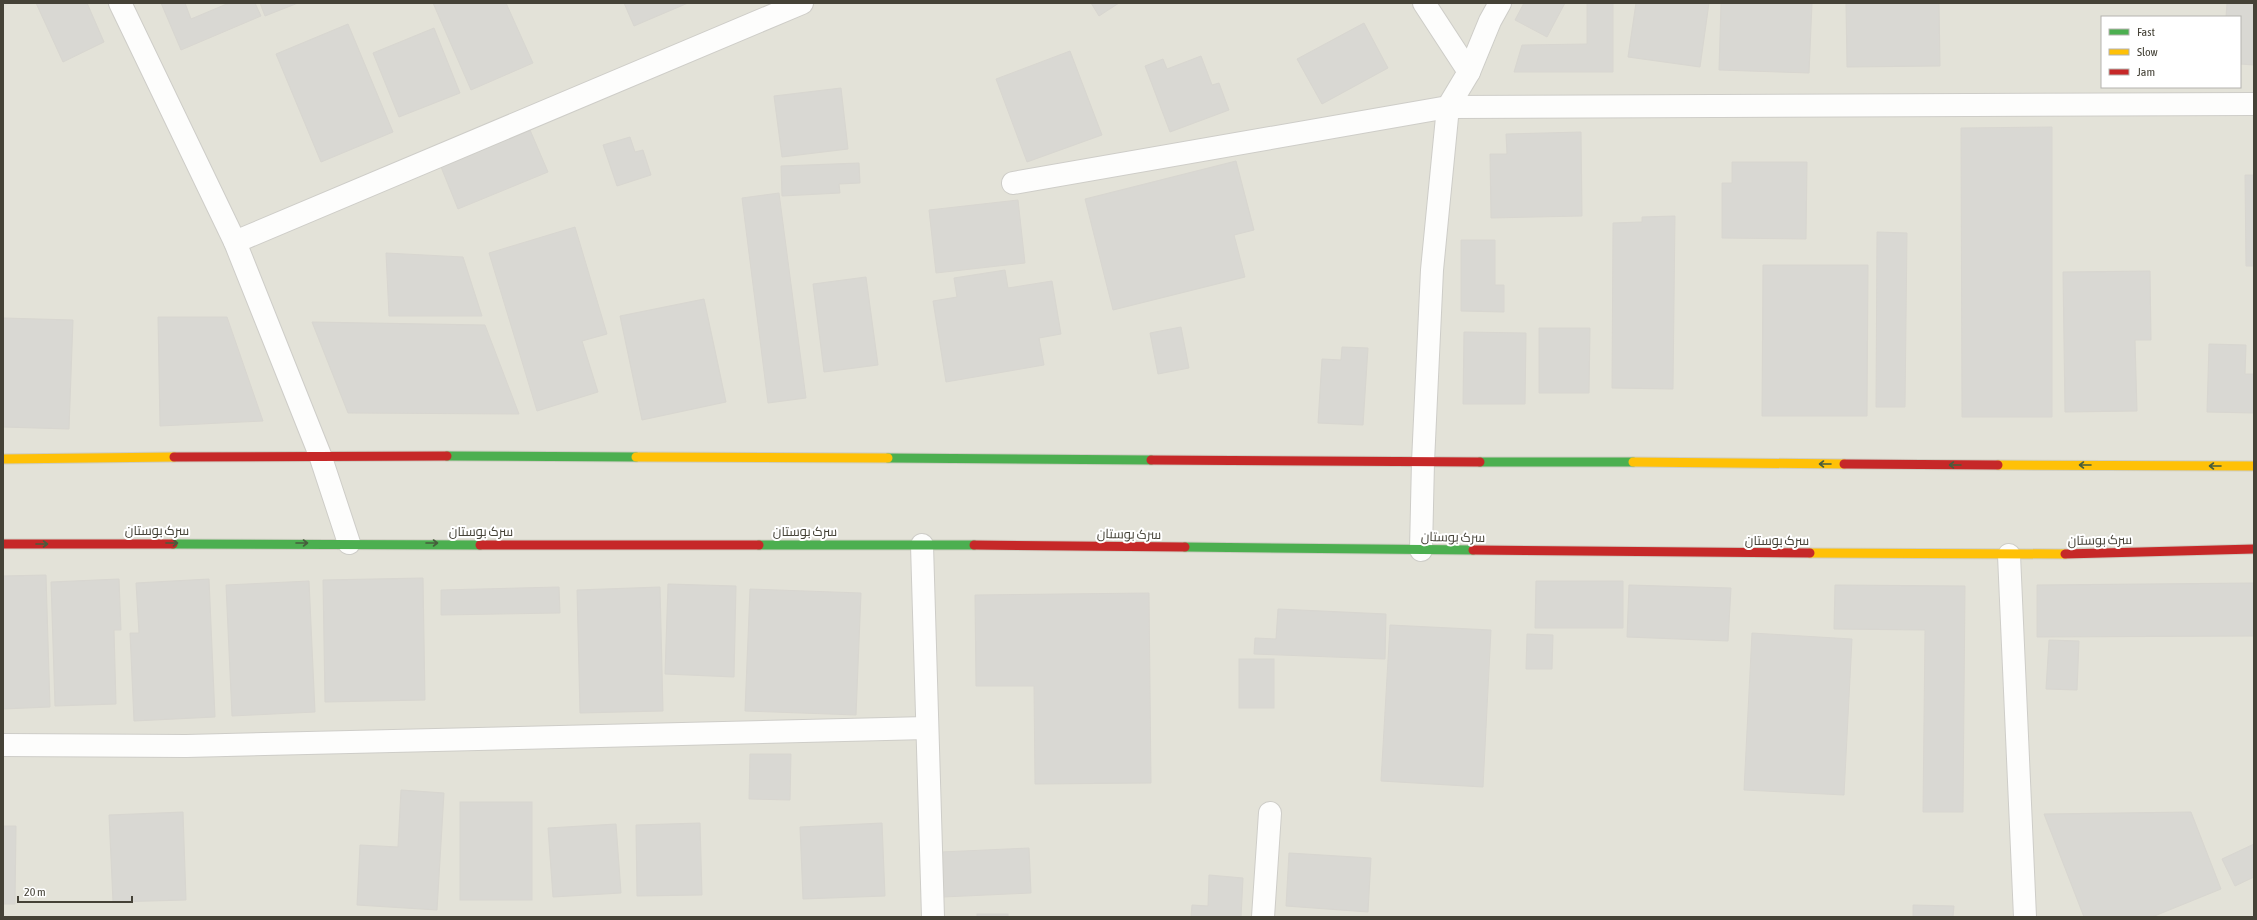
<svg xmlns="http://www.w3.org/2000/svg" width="2257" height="920" viewBox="0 0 2257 920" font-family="'Asap Condensed',Cairo,sans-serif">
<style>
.residential{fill:#e3e2d8;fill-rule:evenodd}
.building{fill:#d9d8d3;stroke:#d8d6d0}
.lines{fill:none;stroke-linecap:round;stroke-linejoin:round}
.street-casing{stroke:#cecdc8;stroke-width:24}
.fast-casing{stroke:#cecdc2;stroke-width:11}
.slow-casing{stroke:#cecdc2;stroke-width:11}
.jam-casing{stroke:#cecdc2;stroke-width:11}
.street{stroke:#fdfdfc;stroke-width:22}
.fast{stroke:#4caf50;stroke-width:9}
.slow{stroke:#ffc107;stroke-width:9}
.jam{stroke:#c62828;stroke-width:9}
.oneway{stroke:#475d3d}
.labels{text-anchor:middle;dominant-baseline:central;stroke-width:4;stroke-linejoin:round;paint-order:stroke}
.street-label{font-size:13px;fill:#454237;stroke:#fff}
</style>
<rect width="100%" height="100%" fill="#f0efea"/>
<path class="residential" d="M3 3H2254V917H3ZM2102 17H2240V87H2102Z"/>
<g class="building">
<path d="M36 3H87L104 42 63 62Z"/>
<path d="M161 3H185L191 19 229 3H255L261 16 181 50Z"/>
<path d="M260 3H298L265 16Z"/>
<path d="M433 3H506L533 63 471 90Z"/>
<path d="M624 3H688L634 26Z"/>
<path d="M1091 3H1119L1099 16Z"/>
<path d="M1524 3H1565L1547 37 1515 20Z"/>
<path d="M1587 3H1613V72H1514L1522 45 1587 44Z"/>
<path d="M1636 3H1709L1700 67 1628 57Z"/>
<path d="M1721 3H1812L1809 73 1719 70Z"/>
<path d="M1846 3H1939L1940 66 1847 67Z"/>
<path d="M2227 3H2254V65L2240 64V17H2226Z"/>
<path d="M1364 23 1388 68 1322 104 1297 59Z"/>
<path d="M348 24 393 132 321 162 276 54Z"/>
<path d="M434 28 460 93 399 117 373 53Z"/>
<path d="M1070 51 1102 135 1027 162 996 79Z"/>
<path d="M1201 56 1212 85 1219 83 1229 110 1170 132 1145 66 1163 59 1167 69Z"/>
<path d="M841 88 848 149 782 157 774 96Z"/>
<path d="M2052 127V417H1962L1961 128Z"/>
<path d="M530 130 548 172 458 209 441 167Z"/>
<path d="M1581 132 1582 216 1491 218 1490 154H1507L1506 134Z"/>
<path d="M630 137 635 152 643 150 651 175 617 186 603 145Z"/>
<path d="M1236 161 1254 230 1234 235 1245 277 1113 310 1085 199Z"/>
<path d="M1732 162H1807L1806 239 1722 238V183H1732Z"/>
<path d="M859 163 860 183 839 184 840 193 782 196 781 166Z"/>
<path d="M2245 175H2254V266H2246Z"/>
<path d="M779 193 806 398 768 403 742 198Z"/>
<path d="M1018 200 1025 263 936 273 929 210Z"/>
<path d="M1675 216 1673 389 1612 388 1613 223 1642 222V217Z"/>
<path d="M575 227 607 334 582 341 598 392 537 411 489 253Z"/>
<path d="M1877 232 1907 233 1905 407H1876Z"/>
<path d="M1461 240H1495V285H1504V312L1461 311Z"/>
<path d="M386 253 463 257 482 316H389Z"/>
<path d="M1763 265H1868L1867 416H1762Z"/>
<path d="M1005 270 1008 288 1052 281 1061 334 1039 338 1044 365 946 382 933 301 957 297 954 278Z"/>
<path d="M2150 271 2151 340H2135L2137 411 2065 412 2063 272Z"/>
<path d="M866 277 878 365 824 372 813 284Z"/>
<path d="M704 299 726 402 642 420 620 316Z"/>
<path d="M158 317H227L263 421 160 426Z"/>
<path d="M3 318 73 320 69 429 3 427Z"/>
<path d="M312 322 485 325 519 414 348 413Z"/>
<path d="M1181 327 1189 368 1158 374 1150 333Z"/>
<path d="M1539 328H1590L1589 393H1539Z"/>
<path d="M1464 332 1526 333 1525 404H1463Z"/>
<path d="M2209 344 2246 345 2245 374H2254V413L2207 412Z"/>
<path d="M1342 347 1368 348 1363 425 1318 423 1322 359 1341 360Z"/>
<path d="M46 575 50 707 3 709V576Z"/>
<path d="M423 578 425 700 325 702 323 580Z"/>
<path d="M119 579 121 630H114L116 704 55 706 51 582Z"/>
<path d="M209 579 215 717 134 721 130 633H139L136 583Z"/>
<path d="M309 581 315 712 232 716 226 585Z"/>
<path d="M1536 581H1623V628H1535Z"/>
<path d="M2254 583V636L2037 637V585Z"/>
<path d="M668 584 736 586 734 677 665 674Z"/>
<path d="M1629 585 1731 588 1728 641 1627 637Z"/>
<path d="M1835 585 1965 586 1963 812H1923L1925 630 1834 629Z"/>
<path d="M559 587 560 613 441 615V590Z"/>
<path d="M660 587 663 711 580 713 577 590Z"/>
<path d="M750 589 861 593 856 715 745 711Z"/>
<path d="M1149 593 1151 783 1035 784 1034 686H976L975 595Z"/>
<path d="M1278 609 1386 614 1385 659 1254 654 1255 638 1276 639Z"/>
<path d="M1390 625 1491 630 1483 787 1381 781Z"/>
<path d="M1752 633 1852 639 1844 795 1744 790Z"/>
<path d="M1527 634 1553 635 1552 669H1526Z"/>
<path d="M2049 640 2079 641 2077 690 2046 689Z"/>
<rect x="1239" y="659" width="35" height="49"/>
<path d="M750 754H791L790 800 749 799Z"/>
<path d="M401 790 444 793 437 910 357 905 360 845 398 847Z"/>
<rect x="460" y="802" width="72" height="98"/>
<path d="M183 812 186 900 113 902 109 815Z"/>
<path d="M2191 812 2221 889 2152 917H2084L2044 814Z"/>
<path d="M700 823 702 895 637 896 636 825Z"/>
<path d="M882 823 885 896 803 899 800 827Z"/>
<path d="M616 824 621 893 553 897 548 828Z"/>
<path d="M3 826H16L15 904H3Z"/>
<path d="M2254 844V877L2235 886 2222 859Z"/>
<path d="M1029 848 1031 893 943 897 941 852Z"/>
<path d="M1289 853 1371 858 1368 912 1286 906Z"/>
<path d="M1209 875 1243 878 1241 917H1191L1192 905 1208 906Z"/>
<path d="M1913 905 1954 906 1953 917H1913Z"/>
<rect x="977" y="914" width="31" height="3"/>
</g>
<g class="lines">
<defs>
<g id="street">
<path d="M120 3 235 242 320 455 349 543"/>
<path d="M1424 3 1469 72"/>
<path d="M1013 183 1448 107 2254 104"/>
<path d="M235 242 802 3"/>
<path d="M922 545 933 917"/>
<path d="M1421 550 1423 462 1432 270 1448 107 1469 72 1490 21 1500 3"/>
<path d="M2009 555 2025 917"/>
<path d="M3 745 186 746 927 728"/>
<path d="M1263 917 1270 813"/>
</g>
<g id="fast">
<path d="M447 456 636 457"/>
<path d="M888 458 1151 460"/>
<path d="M1480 462H1633"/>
<path d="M173 544 480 545"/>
<path d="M759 545H974"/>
<path d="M1185 547 1473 550"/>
</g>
<g id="slow">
<path d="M636 457 888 458"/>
<path d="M3 459 174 457"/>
<path d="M1633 462 1844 464"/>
<path d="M1998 465 2254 466"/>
<path d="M1810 553 2065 554"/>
</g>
<g id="jam">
<path d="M174 457 447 456"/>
<path d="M1151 460 1480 462"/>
<path d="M1844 464 1998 465"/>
<path d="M3 544H173"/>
<path d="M480 545H759"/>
<path d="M974 545 1185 547"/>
<path d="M1473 550 1810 553"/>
<path d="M2065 554 2254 549"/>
</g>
</defs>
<use href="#street" class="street-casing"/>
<use href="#fast" class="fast-casing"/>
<use href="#slow" class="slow-casing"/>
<use href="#jam" class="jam-casing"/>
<use href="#street" class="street"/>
<use href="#fast" class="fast"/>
<use href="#slow" class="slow"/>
<use href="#jam" class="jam"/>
</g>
<defs><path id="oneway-shaft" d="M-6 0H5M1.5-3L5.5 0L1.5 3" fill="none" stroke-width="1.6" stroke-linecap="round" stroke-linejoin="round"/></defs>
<g class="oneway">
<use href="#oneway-shaft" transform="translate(1825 464) rotate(-180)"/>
<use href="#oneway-shaft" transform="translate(1955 465) rotate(-180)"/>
<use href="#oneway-shaft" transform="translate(2085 465) rotate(-180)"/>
<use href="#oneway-shaft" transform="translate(2215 466) rotate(-180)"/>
<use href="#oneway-shaft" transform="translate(172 543)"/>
<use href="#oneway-shaft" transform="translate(302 543)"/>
<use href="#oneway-shaft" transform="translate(432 543)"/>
<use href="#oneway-shaft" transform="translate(42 544)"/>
</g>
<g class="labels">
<g class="street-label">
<text x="157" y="530">سرک بوستان</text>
<text x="481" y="531">سرک بوستان</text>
<text x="805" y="531">سرک بوستان</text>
<text transform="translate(1129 534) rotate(1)">سرک بوستان</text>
<text transform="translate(1453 537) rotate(1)">سرک بوستان</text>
<text x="1777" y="540">سرک بوستان</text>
<text transform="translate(2100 540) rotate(-1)">سرک بوستان</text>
</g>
</g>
<rect width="2257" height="920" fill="none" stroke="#454237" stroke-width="8"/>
<rect x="2101" y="16" width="140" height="72" fill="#ffffff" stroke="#b5b3af"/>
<rect x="2109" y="29" width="20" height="6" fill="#4caf50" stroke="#b5b3af"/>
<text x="2137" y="36" font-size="12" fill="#454237">Fast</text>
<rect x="2109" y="49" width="20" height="6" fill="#ffc107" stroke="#b5b3af"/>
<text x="2137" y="56" font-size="12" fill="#454237">Slow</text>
<rect x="2109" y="69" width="20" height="6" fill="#c62828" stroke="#b5b3af"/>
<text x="2137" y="76" font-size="12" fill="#454237">Jam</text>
<path d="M18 896v6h114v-6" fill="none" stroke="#454237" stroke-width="2"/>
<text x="24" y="896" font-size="12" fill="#454237" stroke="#ffffff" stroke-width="3" paint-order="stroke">20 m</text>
</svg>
